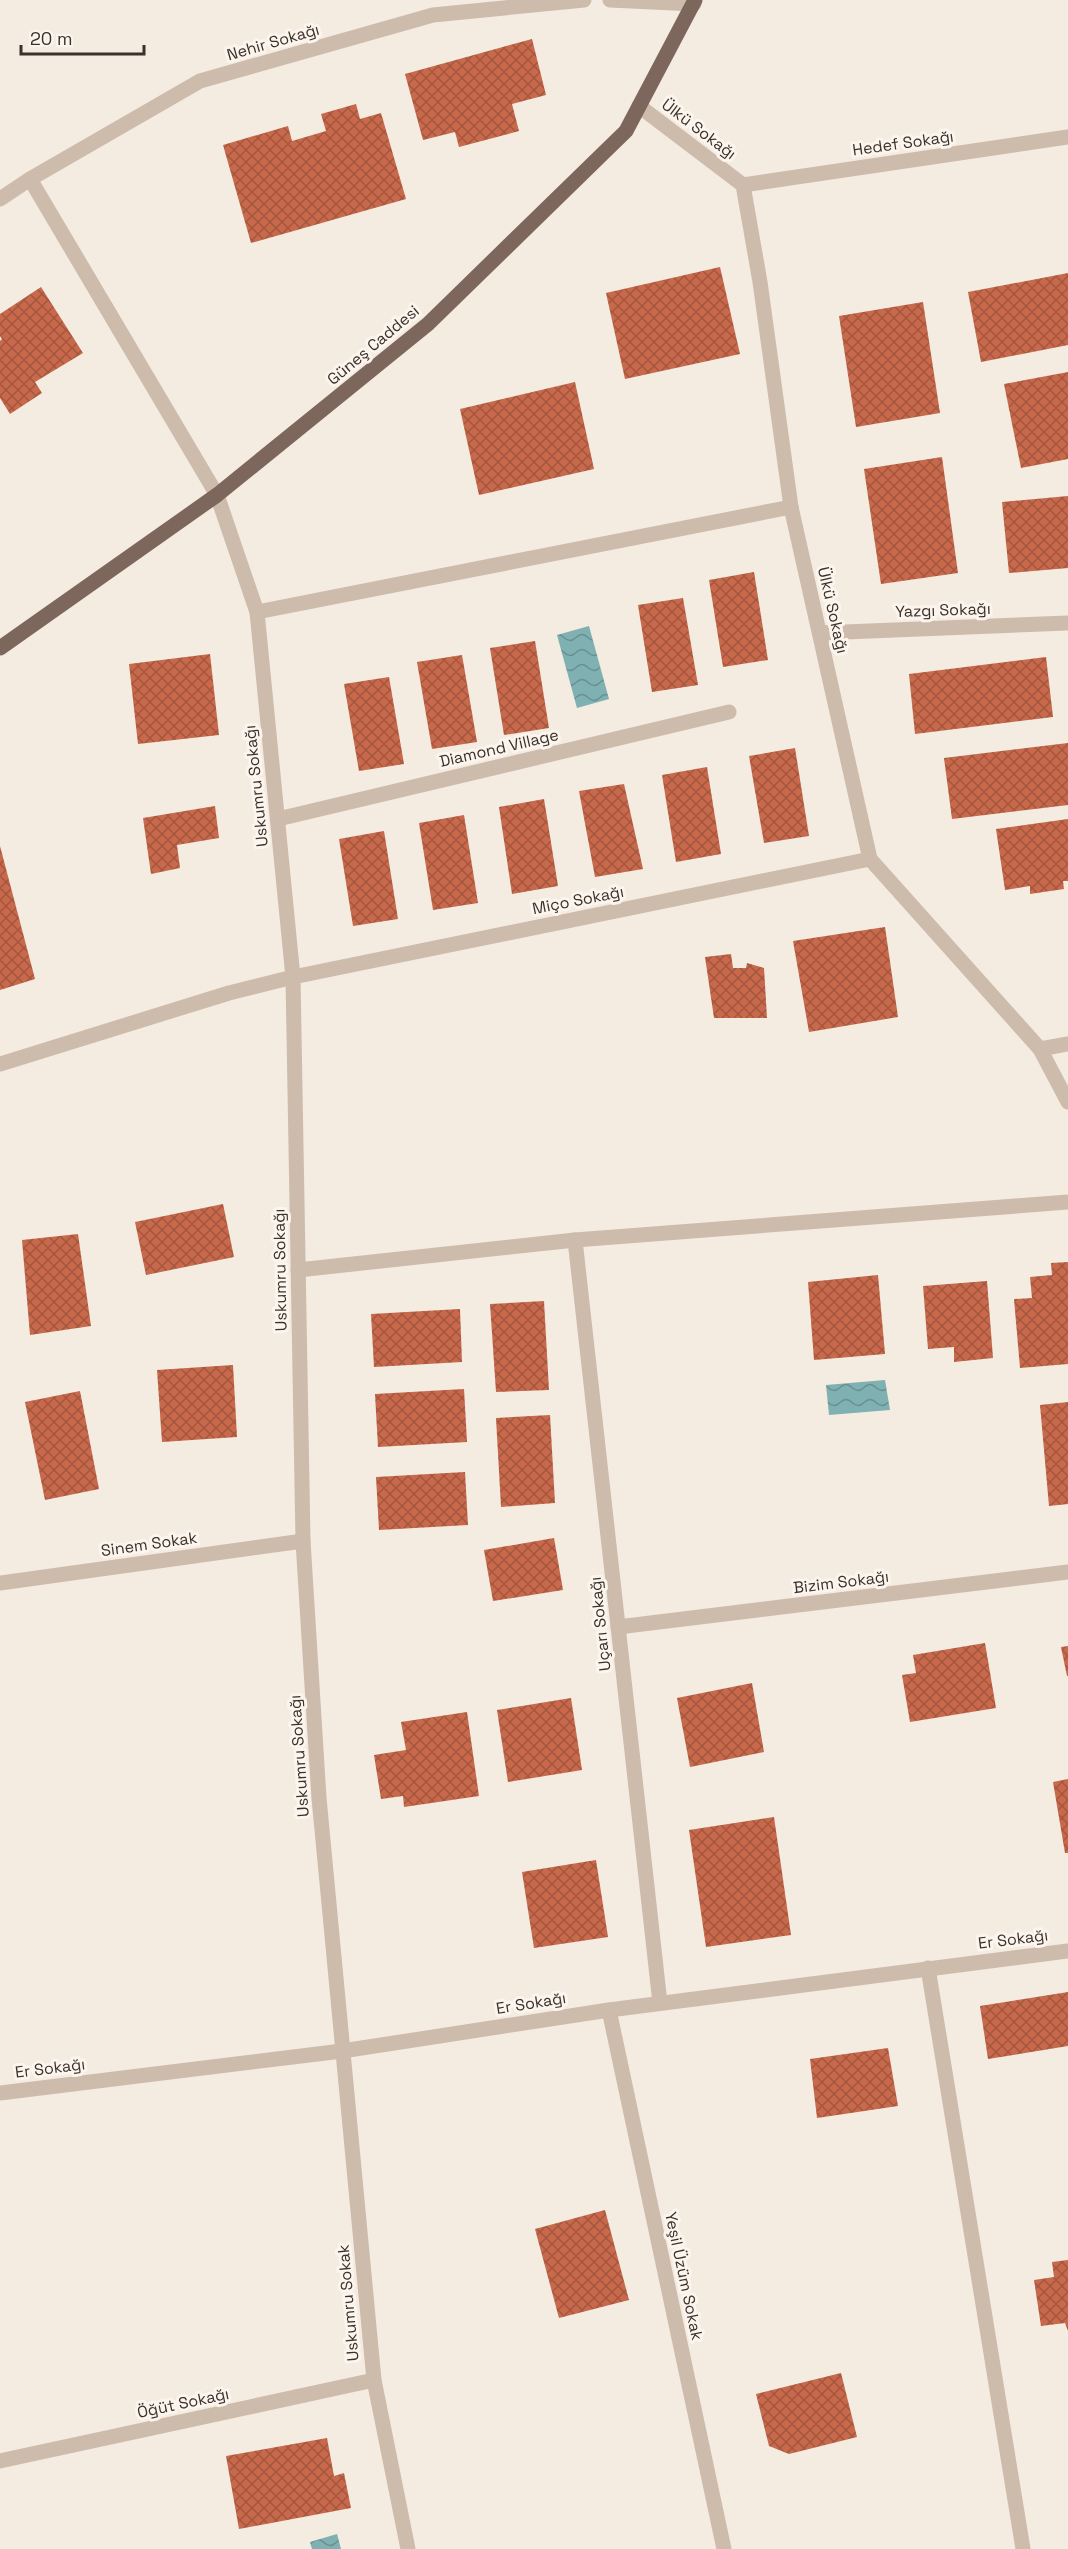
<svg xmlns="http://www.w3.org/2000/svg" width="1068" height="2549" viewBox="0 0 1068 2549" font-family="'Space Grotesk',sans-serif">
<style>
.water{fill:url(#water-waves)}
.building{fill:url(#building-cross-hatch)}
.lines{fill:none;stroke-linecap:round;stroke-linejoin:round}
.minor{stroke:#cdbbac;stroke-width:15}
.major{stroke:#7d675c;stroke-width:15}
.labels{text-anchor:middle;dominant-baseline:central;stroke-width:6;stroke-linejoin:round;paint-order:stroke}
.street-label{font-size:16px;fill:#3b302b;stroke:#fbf5ee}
</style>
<defs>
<pattern id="water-waves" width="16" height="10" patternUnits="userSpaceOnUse" patternTransform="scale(1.5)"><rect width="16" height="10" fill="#7fb0b2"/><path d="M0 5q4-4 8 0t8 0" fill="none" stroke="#699091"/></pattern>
<pattern id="building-cross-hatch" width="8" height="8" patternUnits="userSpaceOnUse" patternTransform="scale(1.5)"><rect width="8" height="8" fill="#c8694b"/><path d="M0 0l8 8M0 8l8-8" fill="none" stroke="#a4573f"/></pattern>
</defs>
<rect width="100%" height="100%" fill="#f4ebe1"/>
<g class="water">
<path d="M589 626 609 699 577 708 557 635Z"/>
<path d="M885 1380 890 1410 829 1415 826 1385Z"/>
<path d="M337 2534 341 2549H312L310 2542Z"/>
</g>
<g class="building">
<path d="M532 39 546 95 512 104 519 131 459 147 455 132 423 140 405 74Z"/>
<path d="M356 104 360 119 381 113 406 199 251 243 223 145 288 126 292 141 326 131 321 114Z"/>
<path d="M720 267 740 354 625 379 606 293Z"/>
<path d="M1068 273V345L981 362 968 292Z"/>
<path d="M41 287 83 353 35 382 42 393 10 414 0 398V341L2 339 0 336V314Z"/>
<path d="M923 302 940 413 856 427 839 316Z"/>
<path d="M1068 372V459L1021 468 1004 384Z"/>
<path d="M575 382 594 469 479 495 460 409Z"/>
<path d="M942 457 958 573 881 584 864 469Z"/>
<path d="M1068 496V568L1009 573 1002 502Z"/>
<path d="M754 572 768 660 723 667 709 580Z"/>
<path d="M683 598 698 685 652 692 638 605Z"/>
<path d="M535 641 549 728 504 735 490 648Z"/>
<path d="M210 654 219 735 138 744 129 664Z"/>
<path d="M462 655 477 742 432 749 417 662Z"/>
<path d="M1046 657 1053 717 915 734 909 674Z"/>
<path d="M389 677 404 764 359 771 344 684Z"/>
<path d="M1068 743V805L952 819 944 758Z"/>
<path d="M795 748 809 836 764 843 749 756Z"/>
<path d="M707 767 721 854 676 862 662 775Z"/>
<path d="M624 784 643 869 595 877 579 791Z"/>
<path d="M544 799 558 886 512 894 499 807Z"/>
<path d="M215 806 219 838 177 845 180 868 151 874 143 818Z"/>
<path d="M464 815 478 903 433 910 419 823Z"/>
<path d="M1068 819V881H1063L1064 889 1030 894V886L1005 890 996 829Z"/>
<path d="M384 831 398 919 353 926 339 839Z"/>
<path d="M0 846 35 979 0 990Z"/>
<path d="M885 927 898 1017 809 1032 793 941Z"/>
<path d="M731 954 733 968H746L747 963 764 968 767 1018H714L705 957Z"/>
<path d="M223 1204 234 1257 146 1275 135 1222Z"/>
<path d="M78 1234 91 1326 30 1335 22 1240Z"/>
<path d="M1068 1262V1364L1020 1368 1014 1299 1032 1298 1030 1277 1052 1275 1051 1263Z"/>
<path d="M878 1275 885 1354 814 1360 808 1282Z"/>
<path d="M987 1281 993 1358 954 1362V1347L928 1349 923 1286Z"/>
<path d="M544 1301 549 1390 496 1392 490 1304Z"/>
<path d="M460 1309 462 1362 374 1367 371 1314Z"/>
<path d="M233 1365 237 1437 162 1442 157 1370Z"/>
<path d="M464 1389 467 1442 378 1447 375 1394Z"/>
<path d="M80 1391 99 1489 45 1500 25 1402Z"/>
<path d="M1068 1402V1504L1049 1506 1040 1405Z"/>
<path d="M550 1415 555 1503 501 1507 496 1418Z"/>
<path d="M465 1472 468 1525 379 1530 376 1477Z"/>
<path d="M554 1538 563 1590 493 1601 484 1550Z"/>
<path d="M985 1643 996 1708 910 1722 902 1675 916 1673 913 1655Z"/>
<path d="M1068 1646V1676H1067L1061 1647Z"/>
<path d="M752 1683 764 1752 690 1767 677 1698Z"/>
<path d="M571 1698 582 1770 508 1782 497 1710Z"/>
<path d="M467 1712 479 1796 404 1807 403 1796 381 1799 374 1755 406 1750 401 1722Z"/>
<path d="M1068 1779V1853H1065L1053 1782Z"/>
<path d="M774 1817 791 1935 706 1947 689 1830Z"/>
<path d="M596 1860 608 1937 534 1948 522 1872Z"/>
<path d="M1068 1992V2046L988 2059 980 2006Z"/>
<path d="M888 2048 898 2106 817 2118 810 2059Z"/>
<path d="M605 2210 629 2300 559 2318 535 2229Z"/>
<path d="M1068 2260V2331L1065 2323 1041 2326 1034 2280 1054 2277 1052 2262Z"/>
<path d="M841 2373 857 2437 789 2454 769 2446 756 2394Z"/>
<path d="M327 2438 334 2476 344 2473 351 2508 239 2529 226 2456Z"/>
</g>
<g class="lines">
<g class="minor">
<path d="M610 0 694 4"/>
<path d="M639 106 743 185 760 282 791 507 870 859 1040 1049 1068 1102"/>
<path d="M30 179 217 495 257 612 293 977 303 1541 319 1798 374 2380 408 2549"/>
<path d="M743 185 1068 137"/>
<path d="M0 199 30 179 200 81 433 15 584 0"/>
<path d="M257 612 791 507"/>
<path d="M820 633 1068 623"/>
<path d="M278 819 729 712"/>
<path d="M1040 1049 1068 1044"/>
<path d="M0 1064 229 993 293 977 870 859"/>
<path d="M575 1240 660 2003"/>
<path d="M298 1270 575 1240 1068 1202"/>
<path d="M0 1583 303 1541"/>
<path d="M618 1627 1068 1572"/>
<path d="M928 1968 1023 2549"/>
<path d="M609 2010 724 2549"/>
<path d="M0 2093 342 2051 609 2010 1068 1951"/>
<path d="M0 2461 374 2380"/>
</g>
<path class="major" d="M0 648 217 495 428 324 626 131 695 0"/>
</g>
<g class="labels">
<g class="street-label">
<text transform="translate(273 42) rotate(-16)">Nehir Sokağı</text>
<text transform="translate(699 129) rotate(37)">Ülkü Sokağı</text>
<text transform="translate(903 143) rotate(-8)">Hedef Sokağı</text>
<text transform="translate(373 345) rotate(-40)">Güneş Caddesi</text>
<text transform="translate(833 610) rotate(77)">Ülkü Sokağı</text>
<text transform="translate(943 610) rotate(-2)">Yazgı Sokağı</text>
<text transform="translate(499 748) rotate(-13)">Diamond Village</text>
<text transform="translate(256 786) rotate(-96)">Uskumru Sokağı</text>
<text transform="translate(578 900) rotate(-11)">Miço Sokağı</text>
<text transform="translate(280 1270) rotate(-91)">Uskumru Sokağı</text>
<text transform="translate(149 1544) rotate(-8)">Sinem Sokak</text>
<text transform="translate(841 1582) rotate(-7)">Bizim Sokağı</text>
<text transform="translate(600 1624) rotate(-96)">Uçarı Sokağı</text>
<text transform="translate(299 1756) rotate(-94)">Uskumru Sokağı</text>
<text transform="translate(1013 1939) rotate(-7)">Er Sokağı</text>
<text transform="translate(531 2003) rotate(-9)">Er Sokağı</text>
<text transform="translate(50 2068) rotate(-7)">Er Sokağı</text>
<text transform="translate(684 2276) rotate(78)">Yeşil Üzüm Sokak</text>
<text transform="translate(348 2303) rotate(-95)">Uskumru Sokak</text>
<text transform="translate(183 2403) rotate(-12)">Öğüt Sokağı</text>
</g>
</g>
<path d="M21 45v9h123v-9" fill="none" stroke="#3b302b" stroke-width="3"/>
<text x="30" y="45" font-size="18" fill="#3b302b" stroke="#fbf5ee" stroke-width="4.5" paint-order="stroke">20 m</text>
</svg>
